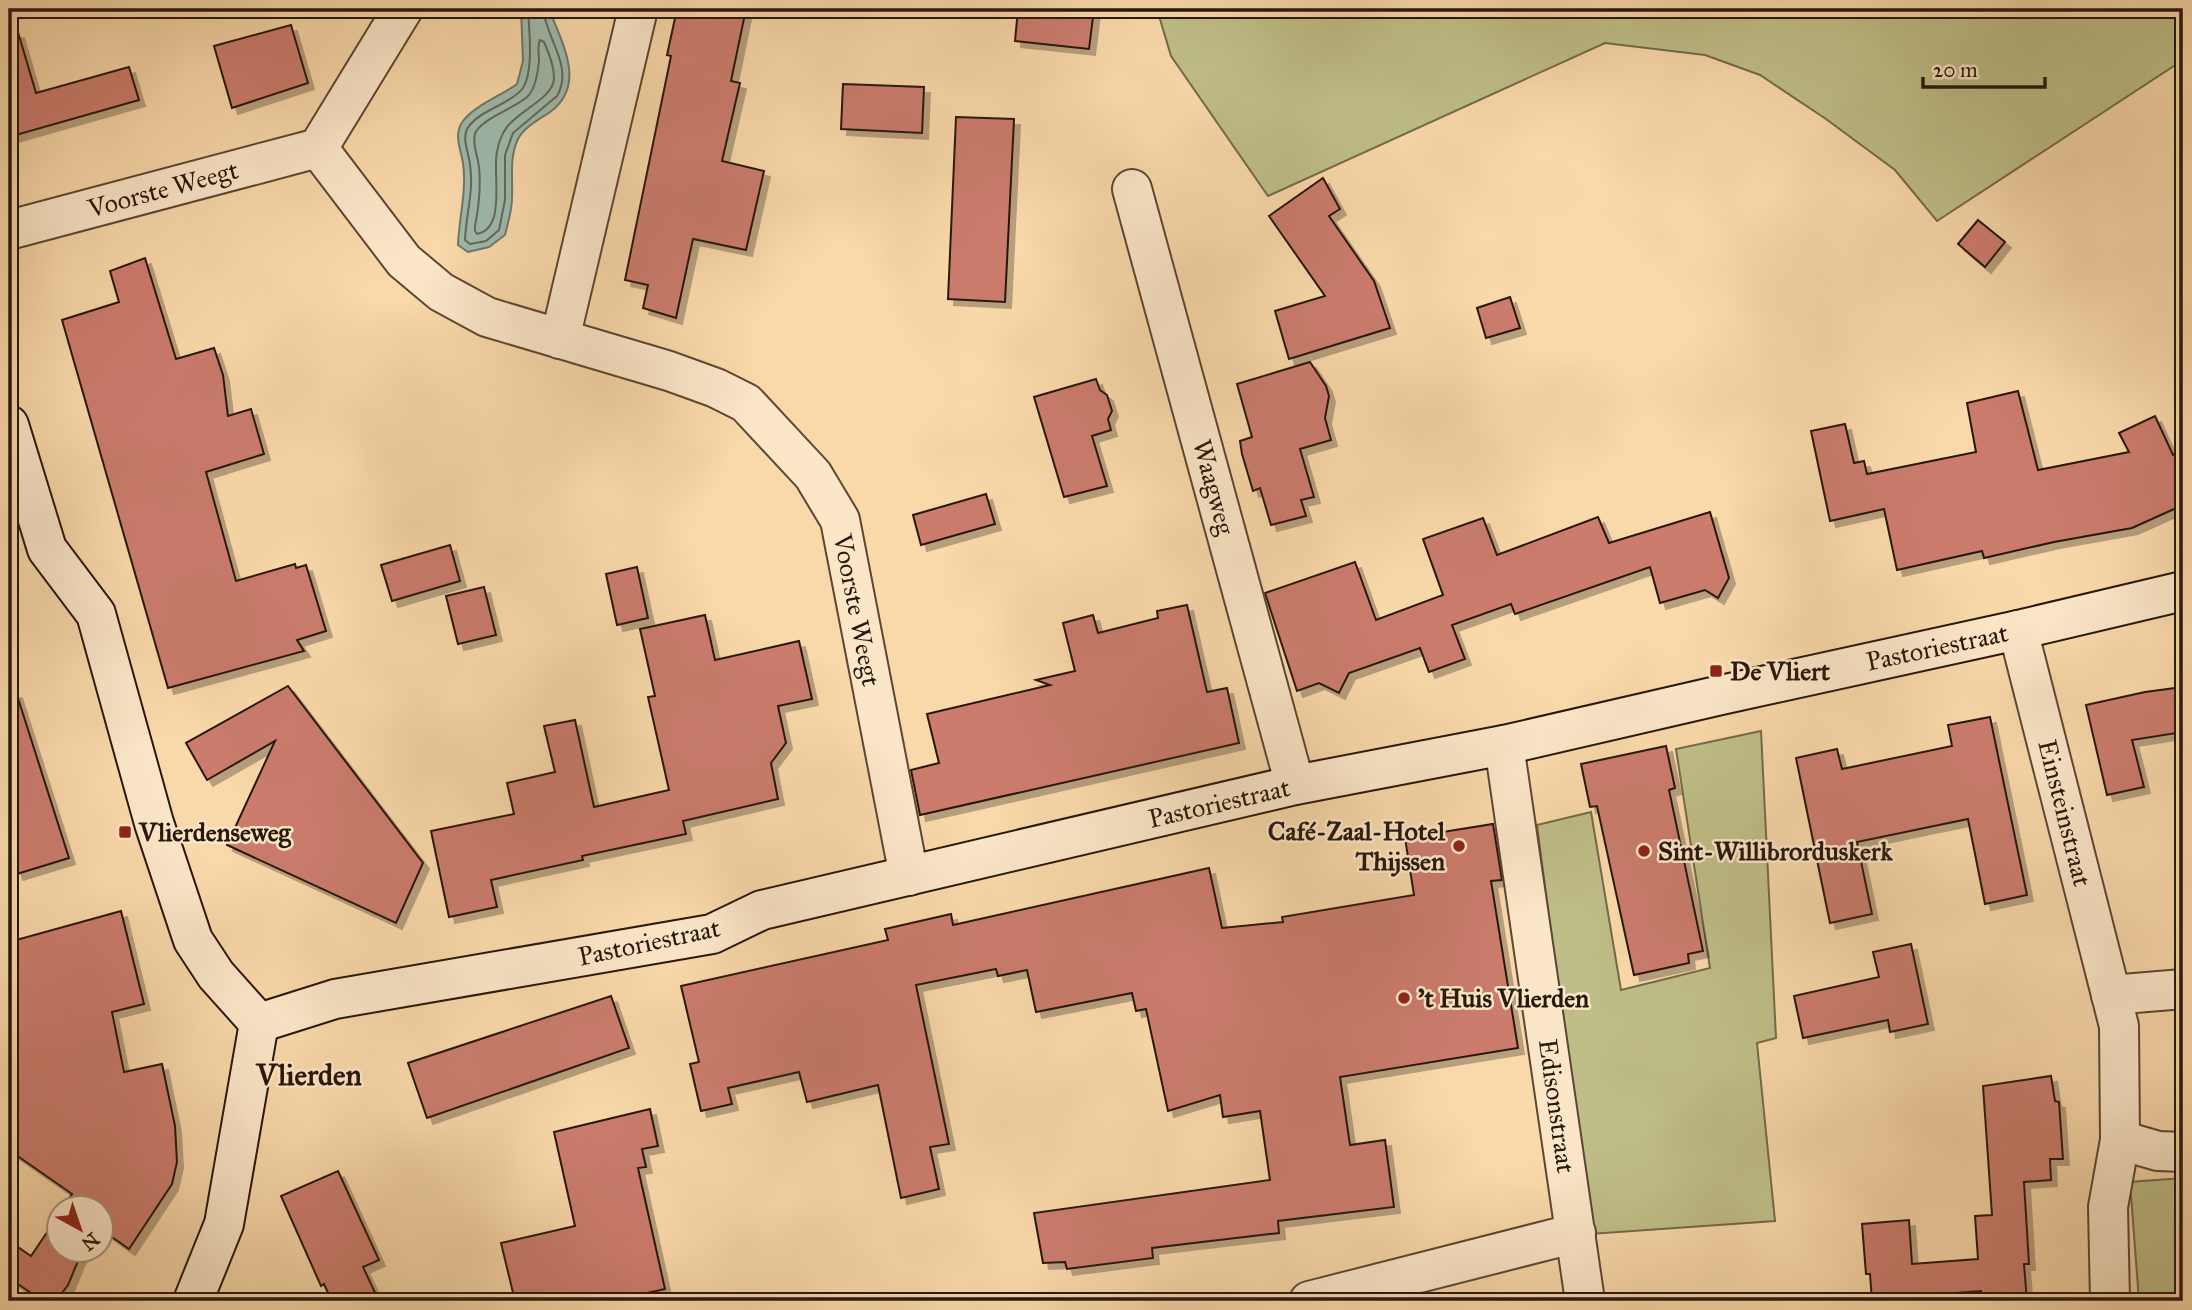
<svg xmlns="http://www.w3.org/2000/svg" width="2192" height="1310" viewBox="0 0 2192 1310" font-family="'IM FELL Great Primer',serif">
<style>
.green{fill:#bfbe88;stroke:#746a4a;stroke-width:2}
.water{fill:#9eb9ab;stroke:#6f786b;stroke-width:2}
.lines{fill:none;stroke-linecap:round;stroke-linejoin:round}
.shore{stroke:#63685b;stroke-width:2}
.building{fill:#cb7b6d;stroke:#28170b;stroke-width:2;filter:url(#shadow)}
.street-casing{stroke:#5c4733;stroke-width:42}
.secondary-casing{stroke:#28170b;stroke-width:42}
.street{stroke:#fbe6c8;stroke-width:38}
.secondary{stroke:#fbe6c8;stroke-width:38}
.poi-dot{fill:#8f2418;stroke:#fbe6c8;stroke-width:2.5}
.labels{text-anchor:middle;dominant-baseline:central;stroke-width:5;stroke-linejoin:round;paint-order:stroke}
.street-label{font-size:26px;fill:#28170b;stroke:#fbe6c8}
.poi-label{font-size:26px;font-weight:bold;fill:#28170b;stroke:#fbe6c8;text-anchor:start}
.quarter-label{font-size:30px;font-weight:bold;fill:#28170b;stroke:#fbe6c8}
</style>
<defs>
<filter id="shadow"><feDropShadow dx="6" dy="6" stdDeviation="0" flood-color="#0004"/></filter>
</defs>
<rect width="100%" height="100%" fill="#f9d8aa"/>
<filter id="stains"><feTurbulence type="fractalNoise" baseFrequency=".00286" numOctaves="4"/><feColorMatrix values="0 0 0 0 .2 0 0 0 0 .09 0 0 0 0 .02 0 0 0 .5 -.17"/></filter>
<radialGradient id="worn" r=".72"><stop offset=".6" stop-color="#630" stop-opacity="0"/><stop offset="1" stop-color="#630" stop-opacity=".3"/></radialGradient>
<g class="green">
<path d="M1157 9H2183V60L1937 221 1895 170 1826 119 1760 75 1705 55 1605 43 1268 196 1171 56Z"/>
<path d="M1761 731 1776 1038 1757 1043 1775 1221 1590 1234 1537 825 1591 812 1621 990 1710 968 1676 749Z"/>
<path d="M2183 1178V1301H2139L2130 1182Z"/>
</g>
<path class="water" d="M521 9H549C562 43 587 85 550 112 540 119 524 127 518 139 509 158 513 177 512 198 512 210 508 223 505 235L489 247 468 252 458 245C459 217 467 191 463 163 461 150 453 134 463 121 475 105 501 96 517 84L523 61Z"/>
<g class="lines">
<g class="shore">
<path d="M528 9C529 29 534 71 523 88 517 97 501 104 492 109 484 113 472 120 467 129 462 140 469 153 470 165 474 191 466 214 465 240L470 244 486 241 499 230 505 200V155L513 133 557 96C574 67 546 38 543 9"/>
<path d="M540 40 544 42C549 53 554 66 554 78 554 98 518 111 507 127 502 133 498 144 497 152 492 172 507 229 477 234L475 231V226C479 206 481 187 479 167 478 157 472 144 475 134 479 120 515 108 527 97 535 90 538 71 539 61 539 54 537 47 540 40Z"/>
</g>
</g>
<g class="building">
<path d="M677 9H746L731 81 740 83 722 161 764 171 746 250 693 239 676 318 643 308 648 285 625 280 671 56 667 55Z"/>
<path d="M1018 9H1094L1089 49 1015 41Z"/>
<path d="M291 25 308 83 232 108 214 46Z"/>
<path d="M18 32 36 93 129 67 139 100 9 137V33Z"/>
<path d="M843 84 924 87 922 133 841 129Z"/>
<path d="M956 117 1014 119 1005 302 948 299Z"/>
<path d="M1323 178 1340 209 1329 216 1374 281 1390 328 1289 359 1275 311 1325 296 1269 216Z"/>
<path d="M1978 220 2005 242 1985 267 1958 244Z"/>
<path d="M145 258 176 359 214 348 223 375 228 416 251 409 264 454 206 472 236 581 295 564 296 568 306 565 326 631 297 640 304 651 168 688 62 320 119 302 110 271Z"/>
<path d="M1510 297 1520 328 1486 338 1477 308Z"/>
<path d="M1310 362 1326 386 1329 396 1325 418 1331 440 1300 449 1314 497 1301 500 1306 516 1271 525 1260 488 1253 491 1242 454 1240 441 1252 437 1237 384Z"/>
<path d="M1096 379 1100 390 1107 395 1112 411 1108 419 1111 430 1092 436 1107 486 1064 497 1034 397Z"/>
<path d="M2018 391 2038 470 2129 452 2119 433 2155 416 2173 455 2183 450V505L2132 528 2054 542 1984 558 1982 551 1897 570 1884 509 1830 521 1811 431 1845 424 1854 463 1864 461 1867 474 1976 452 1967 403Z"/>
<path d="M986 494 995 524 921 545 913 515Z"/>
<path d="M1710 512 1729 578 1718 598 1705 590 1660 603 1650 567 1515 614 1511 604 1452 625 1465 659 1429 672 1420 648 1349 673 1339 693 1319 683 1297 691 1265 593 1355 562 1376 620 1443 595 1423 539 1483 518 1497 555 1598 517 1609 543Z"/>
<path d="M450 545 460 581 392 601 381 565Z"/>
<path d="M637 567 648 618 617 625 606 574Z"/>
<path d="M484 587 496 635 458 644 446 596Z"/>
<path d="M1187 605 1207 692 1227 688 1239 743 920 815 911 770 939 763 927 714 1050 685 1036 680 1075 671 1063 623 1093 615 1098 633 1158 618 1157 611Z"/>
<path d="M705 615 715 660 799 641 812 699 778 706 786 743 771 763 778 799 683 821 686 834 582 856 583 860 491 880 497 907 449 917 431 831 514 814 507 783 555 772 544 726 575 720 594 807 669 790 648 697 655 696 640 629Z"/>
<path d="M288 686 423 863 396 923 227 845 275 741 207 780 186 743Z"/>
<path d="M2183 687V732L2132 740 2144 787 2107 795 2086 705 2145 692Z"/>
<path d="M16 692 69 858 17 874 9 847V693Z"/>
<path d="M1990 717 2027 895 1985 904 1968 819 1857 842 1872 914 1830 923 1796 758 1837 749 1842 769 1952 746 1948 725Z"/>
<path d="M1666 746 1675 788 1669 790 1703 951 1688 954 1689 963 1634 975 1597 806 1590 807 1581 764Z"/>
<path d="M1493 824 1502 880 1491 881 1518 1048 1340 1077 1350 1145 1385 1140 1394 1207 1278 1221 1279 1233 1152 1248 1153 1258 1067 1269 1065 1262 1043 1263 1034 1213 1270 1180 1260 1111 1223 1117 1220 1095 1168 1111 1146 1009 1136 1011 1132 993 1036 1012 1027 970 998 976 996 969 916 985 949 1144 930 1147 939 1189 901 1198 878 1085 807 1102 799 1072 728 1088 732 1104 701 1111 690 1064 699 1062 681 986 888 940 885 929 951 914 953 925 1209 868 1222 928 1283 922 1282 917 1414 895 1405 838Z"/>
<path d="M121 911 144 1004 112 1012 124 1072 162 1064 175 1126 177 1162 172 1184 129 1249 102 1230V1208H63L72 1194 9 1150V942Z"/>
<path d="M1911 944 1928 1024 1890 1032 1888 1020 1803 1038 1794 996 1879 977 1873 952Z"/>
<path d="M611 996 629 1048 427 1118 408 1063Z"/>
<path d="M2051 1076 2055 1101 2059 1102 2063 1159H2050L2051 1180 2024 1182 2029 1264H2024L2027 1301H1982L1981 1291 1916 1296V1301H1872L1870 1274H1866L1862 1224 1909 1220 1912 1264 1978 1259 1975 1216 1992 1215 1983 1086Z"/>
<path d="M650 1109 658 1146 642 1149 646 1167 638 1168 665 1289 612 1301H515L501 1243 575 1226 554 1132Z"/>
<path d="M338 1171 379 1260 363 1267 379 1301H332L324 1284 321 1286 281 1196Z"/>
<path d="M60 1213V1250H84L78 1261 68 1285 56 1301H43L9 1278V1241L31 1256Z"/>
</g>
<g class="lines">
<defs>
<g id="street">
<path d="M318 148 404 261 441 292 487 317 669 371 716 388 746 403 813 475 840 520 909 876"/>
<path d="M1132 189 1295 785"/>
<path d="M9 230 318 148 403 9"/>
<path d="M560 339 638 9"/>
<path d="M2018 630 2119 1026 2120 1140 2108 1207 2110 1301"/>
<path d="M1504 745 1585 1301"/>
<path d="M2111 995 2183 989"/>
<path d="M2120 1140 2158 1151 2183 1152"/>
<path d="M1309 1301 1576 1233"/>
</g>
<g id="secondary">
<path d="M9 425 47 549 96 614 154 823 193 940 216 975 259 1023"/>
<path d="M259 1023 335 999 712 934 762 910 1295 785 1504 745 1721 695 2018 630 2183 591"/>
<path d="M193 1301 224 1224 259 1023"/>
</g>
</defs>
<use href="#street" class="street-casing"/>
<use href="#secondary" class="secondary-casing"/>
<use href="#street" class="street"/>
<use href="#secondary" class="secondary"/>
</g>
<g class="poi-dot">
<rect x="1709" y="664" width="14" height="14" rx="3.5"/>
<rect x="118" y="825" width="14" height="14" rx="3.5"/>
<circle cx="1459" cy="846" r="7"/>
<circle cx="1644" cy="851" r="7"/>
<circle cx="1404" cy="998" r="7"/>
</g>
<g class="labels">
<g class="street-label">
<text transform="translate(163 189) rotate(-15)">Voorste Weegt</text>
<text transform="translate(1214 487) rotate(75)">Waagweg</text>
<text transform="translate(857 610) rotate(79)">Voorste Weegt</text>
<text transform="translate(1937 647) rotate(-12)">Pastoriestraat</text>
<text transform="translate(1219 803) rotate(-13)">Pastoriestraat</text>
<text transform="translate(2065 813) rotate(76)">Einsteinstraat</text>
<text transform="translate(649 942) rotate(-12)">Pastoriestraat</text>
<text transform="translate(1557 1106) rotate(82)">Edisonstraat</text>
</g>
<g class="poi-label">
<text x="1730" y="671">De Vliert</text>
<text x="1445" y="831" text-anchor="end">Café-Zaal-Hotel<tspan x="1445" dy="30">Thijssen</tspan></text>
<text x="139" y="832">Vlierdenseweg</text>
<text x="1658" y="851">Sint-Willibrorduskerk</text>
<text x="1418" y="998">'t Huis Vlierden</text>
</g>
<g class="quarter-label">
<text x="309" y="1075">Vlierden</text>
</g>
</g>
<rect width="2192" height="1310" fill="none" stroke="#f9d8aa" stroke-width="35"/>
<rect x="10" y="10" width="2171" height="1289" fill="none" stroke="#28170b" stroke-width="3.5"/>
<rect x="18" y="18" width="2157" height="1275" fill="none" stroke="#28170b" stroke-width="2"/>
<g transform="translate(80 1229) rotate(140)"><circle r="33" fill="#fbe6c8" stroke="#a7937c" stroke-width="2"/>
<path d="M0-5L12 26L0 18L-12 26Z" fill="#8f2418"/>
<text y="-10" font-size="19" font-weight="bold" text-anchor="middle" fill="#28170b">N</text>
</g>
<path d="M1923 77v10h122v-10" fill="none" stroke="#28170b" stroke-width="3.5"/>
<text x="1933" y="77" font-size="21" fill="#28170b" stroke="#fbe6c8" stroke-width="5" paint-order="stroke">20 m</text>
<rect width="100%" height="100%" filter="url(#stains)"/>
<rect width="100%" height="100%" fill="url(#worn)"/>
</svg>
